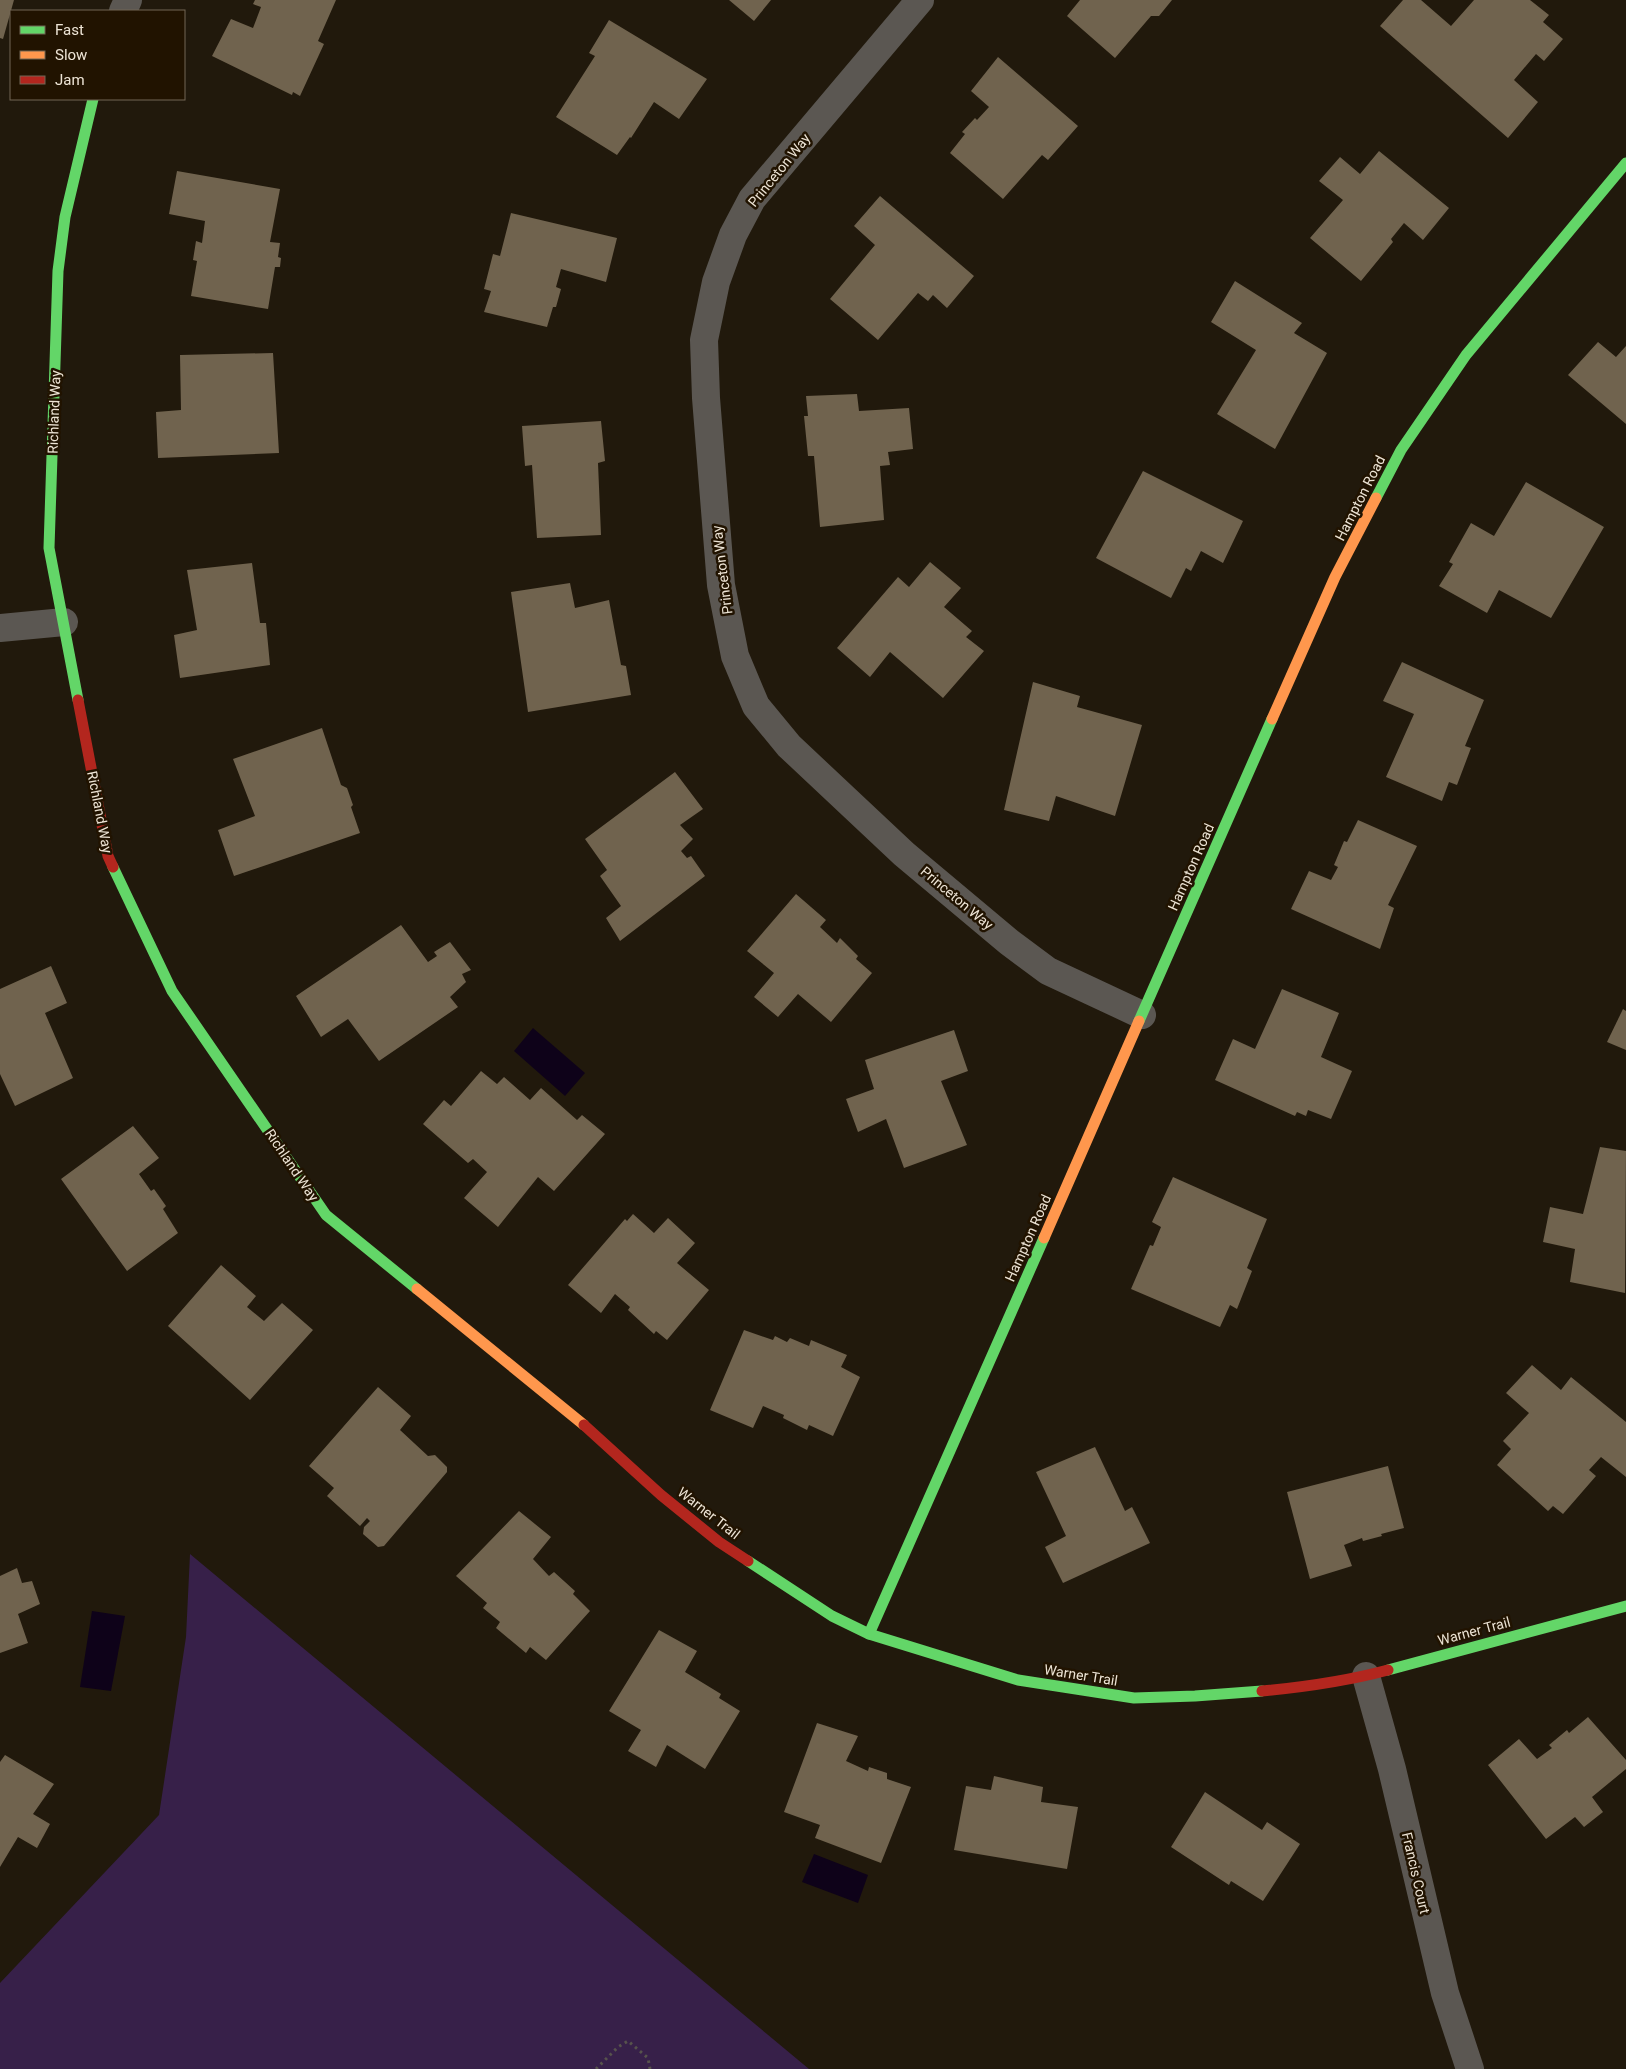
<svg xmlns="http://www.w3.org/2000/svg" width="1626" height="2069" viewBox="0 0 1626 2069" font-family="Roboto,sans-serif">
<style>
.green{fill:#372049}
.water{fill:#0e0219}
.building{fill:#70634e}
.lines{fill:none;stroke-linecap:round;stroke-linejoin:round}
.path{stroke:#57534c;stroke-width:3;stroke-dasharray:2.5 4;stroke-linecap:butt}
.street{stroke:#5b5752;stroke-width:28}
.fast{stroke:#63d668;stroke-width:11}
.slow{stroke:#ff974d;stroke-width:11}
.jam{stroke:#b3261e;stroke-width:11}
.labels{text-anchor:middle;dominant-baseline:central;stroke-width:5;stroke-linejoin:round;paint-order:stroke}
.street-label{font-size:14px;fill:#ede4d5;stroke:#211300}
</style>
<rect width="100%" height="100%" fill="#21190c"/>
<path class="green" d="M190 1554 809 2069H0V1983L159 1815 186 1637Z"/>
<g class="water">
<path d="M533 1028 585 1073 565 1096 514 1051Z"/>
<path d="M92 1611 125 1616 111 1691 80 1687Z"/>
<path d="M814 1854 868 1875 858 1903 802 1882Z"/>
</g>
<g class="building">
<path d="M0 0H14L3 39 0 38Z"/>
<path d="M255 0H336L318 41 324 44 300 96 293 92 292 95 212 56 231 19 253 28 261 7 253 4Z"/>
<path d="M729 0H771L754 21Z"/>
<path d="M1080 0H1172L1159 16H1151L1115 58 1067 16Z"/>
<path d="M1403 0H1421L1451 26 1474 0H1530L1549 15 1543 22 1563 39 1544 61 1536 54 1514 80 1538 102 1508 138 1380 26Z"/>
<path d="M609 20 707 79 679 119 654 102 631 138 630 137 617 155 556 117 595 56 589 53Z"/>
<path d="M998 57 1078 126 1048 160 1042 155 1003 199 950 153 965 134 962 132 975 118 977 120 989 107 971 91Z"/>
<path d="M1379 151 1449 208 1423 240 1404 223 1391 239 1393 242 1361 281 1310 238 1343 200 1319 181 1340 157 1360 174Z"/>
<path d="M177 171 280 189 270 242 280 243 278 257 281 258 280 267H275L268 309 191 296 197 261 193 260 196 241 202 243 205 221 169 214Z"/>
<path d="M880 196 974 276 947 308 933 295 928 301 918 293 878 340 830 299 875 245 854 226Z"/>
<path d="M511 213 617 238 606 282 561 269 556 287 561 289 556 307H553L547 327 484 312 491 291 484 289 493 254 500 256Z"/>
<path d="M1235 281 1302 323 1294 333 1327 353 1275 449 1217 414 1256 350 1211 322Z"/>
<path d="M1598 342 1616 357 1626 346V424L1568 375Z"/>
<path d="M273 353 279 453 158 458 156 412 181 410 180 355Z"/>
<path d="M857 394 859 411 909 408 913 449 888 452 890 465 880 466 884 520 820 527 814 456H808L804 416H808L806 396Z"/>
<path d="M601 421 605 461 598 463 601 535 537 538 532 465 525 466 522 426Z"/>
<path d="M1143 471 1243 521 1223 563 1201 551 1191 571 1186 568 1171 598 1096 558Z"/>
<path d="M1526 482 1604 527 1551 618 1499 590 1487 613 1439 586 1453 564 1449 562 1471 523 1494 536Z"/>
<path d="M930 562 961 588 944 607 972 631 966 637 984 651 943 698 890 652 870 677 837 648 898 577 909 587Z"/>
<path d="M252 563 260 623H266L270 665 180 678 174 635 197 630 187 570Z"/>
<path d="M570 583 575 608 609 600 621 665 626 666 631 695 528 712 511 592Z"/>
<path d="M1402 662 1484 700 1465 746 1471 748 1457 785 1449 782 1442 801 1386 777 1414 714 1383 701Z"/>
<path d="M1033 682 1080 696 1077 707 1142 725 1115 816 1056 796 1049 821 1004 810Z"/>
<path d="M322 728 341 785 347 788 353 805 351 807 360 833 234 876 218 830 255 816 233 759Z"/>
<path d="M675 772 703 809 680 825 693 839 681 851 687 858 691 856 705 876 620 941 606 918 621 906 600 876 607 870 585 839Z"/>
<path d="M1358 820 1417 846 1388 905 1394 908 1380 949 1291 909 1309 871 1331 880 1338 867 1334 865 1344 841 1347 842Z"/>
<path d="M796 894 826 920 820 927 837 943 840 938 858 956 856 959 872 973 831 1022 798 994 778 1017 754 997 774 973 747 951Z"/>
<path d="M401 925 428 962 437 956 434 952 450 942 471 970 462 974 466 982 450 997 458 1007 379 1061 348 1019 321 1037 296 996Z"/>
<path d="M51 966 67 1003 45 1013 73 1078 15 1106 0 1074V989Z"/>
<path d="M1282 989 1339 1013 1321 1057 1352 1071 1331 1119 1308 1110 1306 1116 1297 1112 1295 1116 1215 1080 1233 1039 1255 1049Z"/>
<path d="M1623 1009 1626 1011V1050L1607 1042Z"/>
<path d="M954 1030 968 1071 941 1081 967 1145 904 1168 886 1119 858 1132 846 1099 874 1089 865 1060Z"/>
<path d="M481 1071 497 1084 504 1077 530 1100 541 1088 577 1120 582 1115 605 1134 554 1191 538 1177 498 1227 464 1198 487 1172 473 1159 468 1163 423 1124 444 1100 451 1106Z"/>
<path d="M133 1126 159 1158 139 1174 151 1191 154 1189 166 1206 163 1209 178 1233 127 1271 61 1179Z"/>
<path d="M1600 1147 1626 1151 1625 1293 1570 1282 1575 1249 1543 1242 1550 1207 1583 1214Z"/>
<path d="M1173 1177 1267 1219 1247 1268 1252 1271 1237 1309 1230 1305 1220 1327 1131 1289 1150 1245 1153 1246 1161 1227 1152 1222Z"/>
<path d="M633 1214 654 1233 668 1218 695 1243 677 1263 709 1290 667 1340 656 1331 654 1334 628 1310 630 1307 615 1294 601 1313 568 1285 625 1219 627 1221Z"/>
<path d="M221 1265 256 1296 247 1307 264 1321 282 1303 313 1330 250 1400 168 1326Z"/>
<path d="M744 1330 773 1340 775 1336 787 1342 790 1338 809 1346 811 1340 847 1355 841 1367 860 1377 833 1436 809 1425 807 1430 783 1418 784 1415 763 1406 753 1428 710 1410Z"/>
<path d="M1532 1365 1561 1390 1571 1377 1626 1422V1477L1601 1457 1589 1470 1596 1476 1563 1514 1553 1506 1548 1511 1497 1465 1511 1449 1503 1441 1529 1413 1506 1393Z"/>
<path d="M378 1387 411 1416 400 1430 428 1456 435 1455 447 1467V1472L384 1546 378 1547 363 1534 364 1527 370 1521 367 1518 360 1526 327 1496 334 1488 309 1466Z"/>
<path d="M1095 1447 1125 1511 1132 1507 1150 1543 1063 1583 1045 1547 1066 1536 1036 1472Z"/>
<path d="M1388 1466 1404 1528 1381 1534 1382 1536 1363 1541 1362 1538 1344 1545 1352 1566 1310 1579 1287 1492Z"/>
<path d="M519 1511 551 1537 533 1559 549 1576 554 1572 575 1591 573 1594 590 1611 546 1660 530 1647 526 1653 496 1628 500 1622 483 1608 487 1603 456 1576Z"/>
<path d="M17 1568 22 1583 32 1581 40 1604 18 1614 28 1643 0 1653V1576Z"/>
<path d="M659 1630 697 1651 685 1672 721 1694 719 1698 740 1711 705 1769 667 1745 656 1767 628 1751 641 1730 609 1711Z"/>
<path d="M1588 1717 1626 1760V1769L1592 1797 1603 1812 1584 1827 1575 1817 1546 1839 1488 1765 1519 1739 1537 1759 1552 1748 1549 1745 1567 1730 1569 1733Z"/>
<path d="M817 1723 858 1736 846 1761 868 1771 869 1767 887 1773V1779L911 1787 881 1863 815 1838 820 1825 784 1812Z"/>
<path d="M5 1755 54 1784 33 1814 50 1824 37 1848 18 1837 0 1867V1762Z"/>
<path d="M994 1776 1043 1787 1041 1802 1078 1807 1067 1869 954 1850 966 1786 991 1790Z"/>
<path d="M1205 1792 1262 1830 1267 1822 1300 1844 1263 1901 1231 1881 1229 1885 1171 1847Z"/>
</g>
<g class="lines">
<path class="path" d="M596 2069 618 2047 628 2041 648 2058 650 2069"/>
<g class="street">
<path d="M920 0 752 199 733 235 716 282 704 340 706 398 721 585 735 656 756 706 789 746 904 854 1009 942 1048 971 1142 1015"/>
<path d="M123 11 128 0"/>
<path d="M0 628 64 622"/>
<path d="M1366 1676 1392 1769 1445 1993 1470 2069"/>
</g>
<g class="fast">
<path d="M1376 498 1401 450 1466 355 1626 163"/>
<path d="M78 700 49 548 58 271 65 217 93 99"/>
<path d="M113 867 172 991 326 1215 417 1289"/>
<path d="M1139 1021 1272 719"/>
<path d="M748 1561 832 1616 869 1634 1018 1680 1134 1698 1195 1696 1262 1691"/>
<path d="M869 1634 1044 1238"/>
<path d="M1388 1670 1626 1606"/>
</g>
<g class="slow">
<path d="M1272 719 1335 577 1376 498"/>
<path d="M1044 1238 1139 1021"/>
<path d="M417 1289 584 1425"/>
</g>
<g class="jam">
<path d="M78 700 108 856 113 867"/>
<path d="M584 1425 661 1495 719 1542 748 1561"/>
<path d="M1262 1691C1305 1687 1347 1681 1388 1670"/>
</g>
</g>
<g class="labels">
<g class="street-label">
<text transform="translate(779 170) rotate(-51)">Princeton Way</text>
<text transform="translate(54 412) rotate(-88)">Richland Way</text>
<text transform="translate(1360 498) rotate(-63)">Hampton Road</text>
<text transform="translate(722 570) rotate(-97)">Princeton Way</text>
<text transform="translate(100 812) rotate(79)">Richland Way</text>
<text transform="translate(1191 867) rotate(-66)">Hampton Road</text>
<text transform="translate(957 898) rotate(40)">Princeton Way</text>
<text transform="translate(292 1165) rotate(56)">Richland Way</text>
<text transform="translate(1028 1238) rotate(-66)">Hampton Road</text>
<text transform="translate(709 1513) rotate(38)">Warner Trail</text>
<text transform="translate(1474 1631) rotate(-15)">Warner Trail</text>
<text transform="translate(1081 1675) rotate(9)">Warner Trail</text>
<text transform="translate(1416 1873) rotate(77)">Francis Court</text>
</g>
</g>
<rect x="10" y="10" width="175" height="90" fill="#211300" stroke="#736755"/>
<rect x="20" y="26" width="25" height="8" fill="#63d668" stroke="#736755"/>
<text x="55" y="35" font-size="15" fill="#ede4d5">Fast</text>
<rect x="20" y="51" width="25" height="8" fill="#ff974d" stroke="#736755"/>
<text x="55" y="60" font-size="15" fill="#ede4d5">Slow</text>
<rect x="20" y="76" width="25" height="8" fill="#b3261e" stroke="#736755"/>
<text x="55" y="85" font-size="15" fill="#ede4d5">Jam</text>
</svg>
